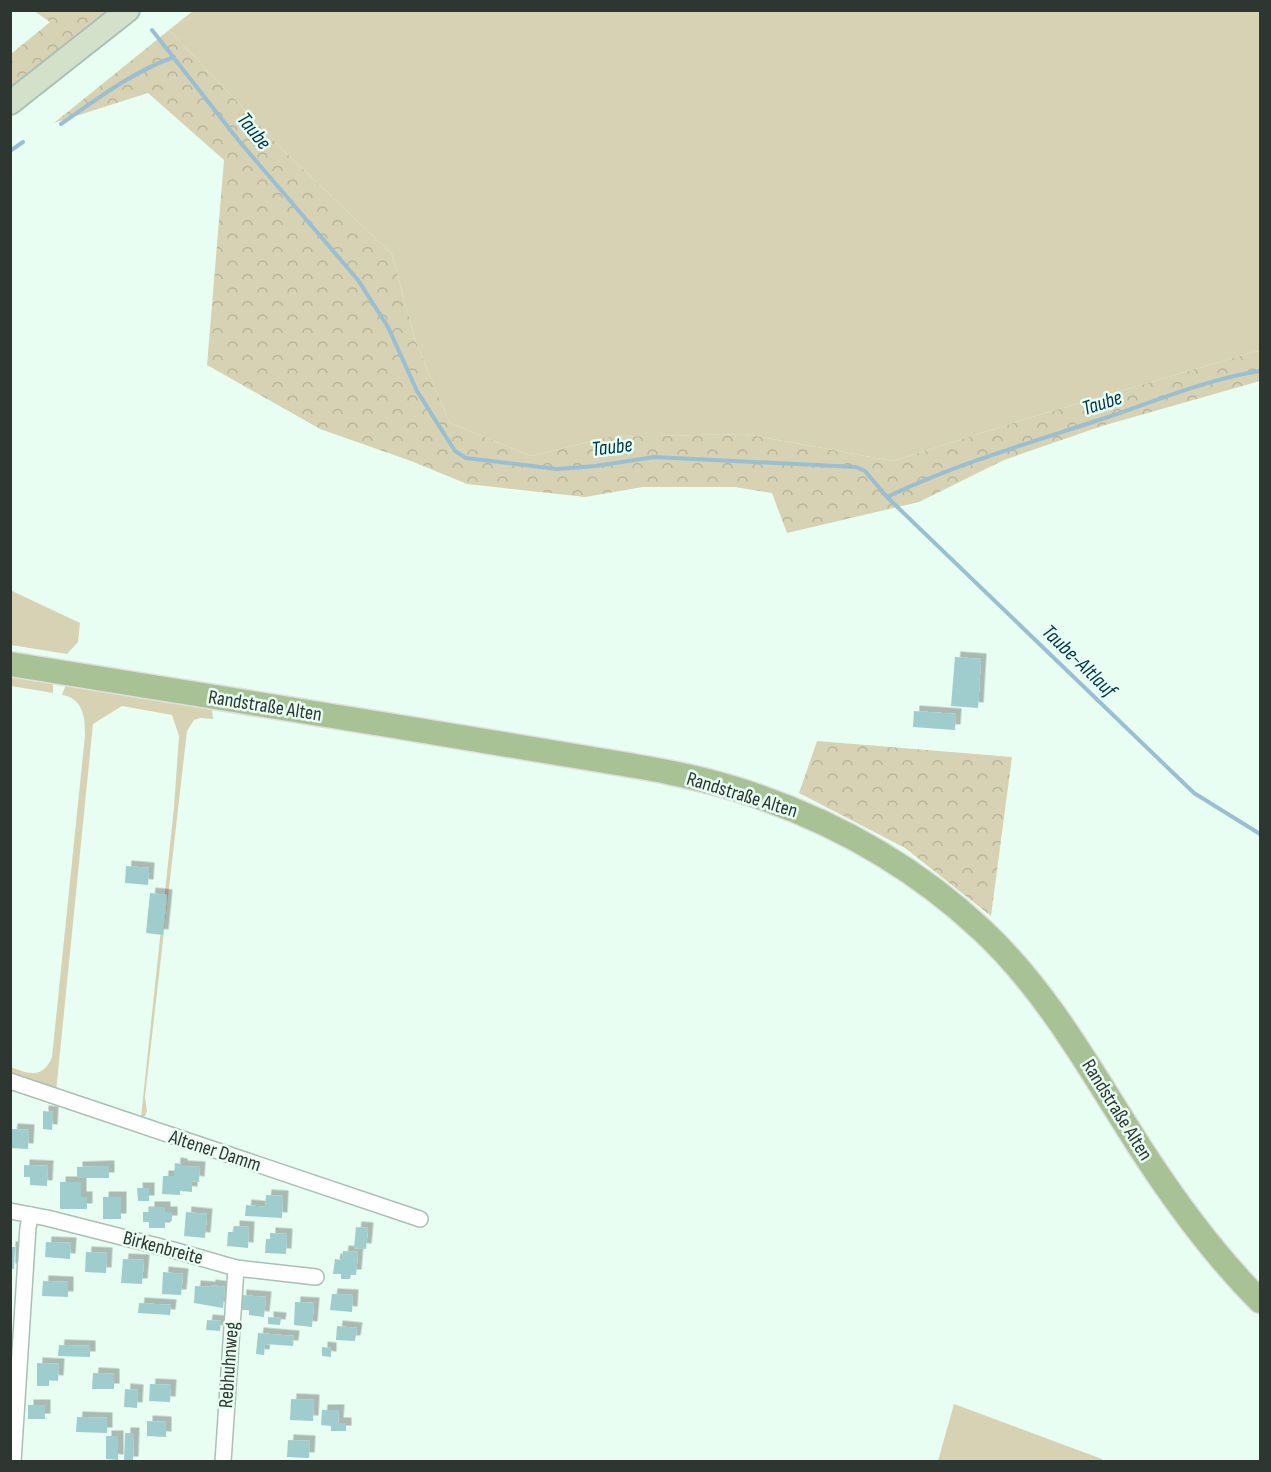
<svg xmlns="http://www.w3.org/2000/svg" width="1271" height="1472" viewBox="0 0 1271 1472" font-family="'Sofia Sans Condensed',sans-serif">
<style>
.grass{fill:#d7d2b3}
.forest{fill:url(#forest-crowns)}
.lines{fill:none;stroke-linecap:round;stroke-linejoin:round}
.stream{stroke:#9abfd2;stroke-width:4}
.building{fill:#9fcccd;filter:url(#shadow)}
.minor-casing{stroke:#aabfb5;stroke-width:18}
.secondary-casing{stroke:#aabfb5;stroke-width:26}
.primary-casing{stroke:#dedfde;stroke-width:27}
.minor{stroke:#fff;stroke-width:15}
.secondary{stroke:#d4e1ca;stroke-width:22}
.primary{stroke:#a9c295;stroke-width:24}
.labels{text-anchor:middle;dominant-baseline:central;stroke-width:5;stroke-linejoin:round;paint-order:stroke}
.street-label{font-size:20px;fill:#2e3632;stroke:#e8fef3}
.water-label{font-size:21px;font-style:italic;fill:#003549;stroke:#e8fef3}
</style>
<defs>
<pattern id="forest-crowns" width="20" height="18" patternUnits="userSpaceOnUse" patternTransform="scale(1.5)"><rect width="20" height="18" fill="#d7d2b3"/><path d="M2 6a3 3 0 1 1 6 0M12 15a3 3 0 1 1 6 0" fill="none" stroke="#b9b59a"/></pattern>
<filter id="shadow"><feDropShadow dx="5.5" dy="-5.5" stdDeviation="0" flood-color="#0004"/></filter>
</defs>
<rect width="100%" height="100%" fill="#e8fef3"/>
<g class="grass">
<path d="M194 10 1260 11V351L1253 352 1032 417 893 461 745 434 608 437 531 456 450 423 415 340 392 254 288 155 169 30Z"/>
<path d="M10 590 80 623 78 642 67 654 11 645Z"/>
<path d="M10 672 53 683V693L11 686Z"/>
<path d="M66 684 212 709 213 719 200 718 194 720 187 731 145 1097 147 1111 145 1116 141 1117 174 807 179 736 172 715 122 706 93 724 56 1092 11 1077V1067C29 1074 43 1079 52 1057L85 735C85 717 83 698 62 695Z"/>
<path d="M954 1404 1102 1459V1461H938Z"/>
</g>
<g class="forest">
<path d="M34 11H115L11 92V54L50 22Z"/>
<path d="M169 30 288 155 392 254 415 340 450 423 531 456 608 437 745 434 893 461 1032 417 1253 352 1260 351V381L1102 426 1004 460 919 502 787 533 772 493 735 487H643L585 497 467 484 411 461 320 429 207 365 224 160 148 93 54 123Z"/>
<path d="M817 741 1012 757 991 916 905 848 799 793Z"/>
</g>
<g class="lines">
<g class="stream">
<path d="M152 30 239 141 358 280 388 327 417 391 455 451 466 458 557 469 596 466 654 457 856 467 865 471 887 497C958 463 1036 441 1111 416 1158 400 1212 378 1260 371"/>
<path d="M61 124C97 99 132 72 174 57"/>
<path d="M10 151 23 142"/>
<path d="M887 497 1194 793 1260 834"/>
</g>
</g>
<g class="building">
<path d="M955 657 981 659 978 708 951 706Z"/>
<path d="M914 711 956 714 955 730 913 727Z"/>
<path d="M126 866 149 868 148 885 125 883Z"/>
<path d="M150 893 167 895 163 935 146 933Z"/>
<path d="M43 1111 53 1112 52 1130 43 1129Z"/>
<path d="M12 1129 29 1130 28 1149 10 1148Z"/>
<path d="M175 1163 182 1164V1166L200 1167 199 1182 192 1181V1192L180 1191V1195L162 1194 163 1176H174Z"/>
<path d="M24 1165 48 1166 47 1186 30 1185V1177H24Z"/>
<path d="M109 1166V1178H77V1167Z"/>
<path d="M60 1182H81V1197H87V1209H60Z"/>
<path d="M137 1188H149V1201H138Z"/>
<path d="M266 1195 283 1196 282 1218 245 1216 246 1205 265 1207Z"/>
<rect x="103" y="1197" width="18" height="22"/>
<path d="M149 1207H165V1212H172V1221H165V1228H149V1222H143V1212H149Z"/>
<path d="M186 1212 207 1214 205 1238 184 1236Z"/>
<path d="M234 1226 249 1227 248 1248 227 1246 228 1232H234Z"/>
<path d="M356 1227 368 1228 366 1249 354 1248Z"/>
<path d="M270 1233 287 1234 286 1254 265 1253 266 1239H270Z"/>
<path d="M46 1242 71 1243 70 1259 45 1257Z"/>
<path d="M10 1247H15L14 1269H10Z"/>
<path d="M343 1251 358 1252 356 1275H351L350 1279H341V1274H333L335 1259 342 1260Z"/>
<path d="M86 1252 107 1253 106 1273 85 1272Z"/>
<path d="M123 1259 144 1260 142 1284 121 1283Z"/>
<path d="M163 1272 183 1274 181 1295 162 1294Z"/>
<path d="M43 1281 68 1282V1297L42 1296Z"/>
<path d="M210 1285 225 1287 223 1308 194 1303 195 1286 210 1287Z"/>
<path d="M332 1294 353 1295 352 1312 330 1310Z"/>
<path d="M241 1295 266 1297 264 1317 249 1315V1310H240Z"/>
<path d="M295 1302 314 1303 312 1327 294 1325Z"/>
<path d="M139 1303 171 1305 170 1315 138 1313Z"/>
<path d="M268 1317 281 1318 280 1325 268 1324Z"/>
<path d="M207 1320 221 1321 220 1331 206 1330Z"/>
<path d="M337 1326 357 1328 355 1341 336 1340Z"/>
<path d="M258 1333 294 1336 293 1346 265 1344 264 1355 256 1354Z"/>
<path d="M59 1345 90 1346V1357L58 1356Z"/>
<path d="M322 1347 331 1348V1357L322 1356Z"/>
<path d="M37 1363 59 1364 58 1381 49 1380V1386H37Z"/>
<path d="M93 1373 114 1374V1389H92Z"/>
<path d="M150 1384 171 1385 170 1402 149 1401Z"/>
<path d="M125 1389 138 1390 137 1408 124 1407Z"/>
<path d="M291 1399 314 1400 313 1421 290 1420Z"/>
<rect x="28" y="1405" width="17" height="14"/>
<path d="M322 1410H339L338 1423H346V1431H331V1426L321 1425Z"/>
<path d="M77 1417 107 1418V1433L76 1432Z"/>
<path d="M147 1421 166 1422V1437L147 1436Z"/>
<path d="M125 1433H134L133 1462H124Z"/>
<path d="M106 1436H118V1460L106 1459Z"/>
<path d="M288 1440 310 1441 309 1458 287 1457Z"/>
</g>
<g class="lines">
<defs>
<g id="minor">
<path d="M10 1081 420 1219"/>
<path d="M10 1211 47 1218 173 1250 236 1268 316 1277"/>
<path d="M13 1462 28 1227 31 1215"/>
<path d="M223 1462 236 1268"/>
</g>
<path id="secondary" d="M10 103 128 10"/>
<path id="primary" d="M10 664C138 685 266 706 394 726 461 737 527 748 593 759 642 767 692 775 739 790 830 819 914 866 983 931 1049 993 1092 1073 1141 1149 1176 1203 1214 1255 1260 1301"/>
</defs>
<use href="#minor" class="minor-casing"/>
<use href="#secondary" class="secondary-casing"/>
<use href="#primary" class="primary-casing"/>
<use href="#minor" class="minor"/>
<use href="#secondary" class="secondary"/>
<use href="#primary" class="primary"/>
</g>
<g class="labels">
<g class="street-label">
<text transform="translate(265 706) rotate(9)">Randstraße Alten</text>
<text transform="translate(742 795) rotate(17)">Randstraße Alten</text>
<text transform="translate(1117 1110) rotate(58)">Randstraße Alten</text>
<text transform="translate(215 1151) rotate(18)">Altener Damm</text>
<text transform="translate(163 1248) rotate(15)">Birkenbreite</text>
<text transform="translate(229 1365) rotate(-86)">Rebhuhnweg</text>
</g>
<g class="water-label">
<text transform="translate(254 131) rotate(51)">Taube</text>
<text transform="translate(1102 403) rotate(-18)">Taube</text>
<text transform="translate(612 447) rotate(-7)">Taube</text>
<text transform="translate(1079 661) rotate(44)">Taube-Altlauf</text>
</g>
</g>
<rect width="1271" height="1472" fill="none" stroke="#2e3632" stroke-width="24"/>
</svg>
